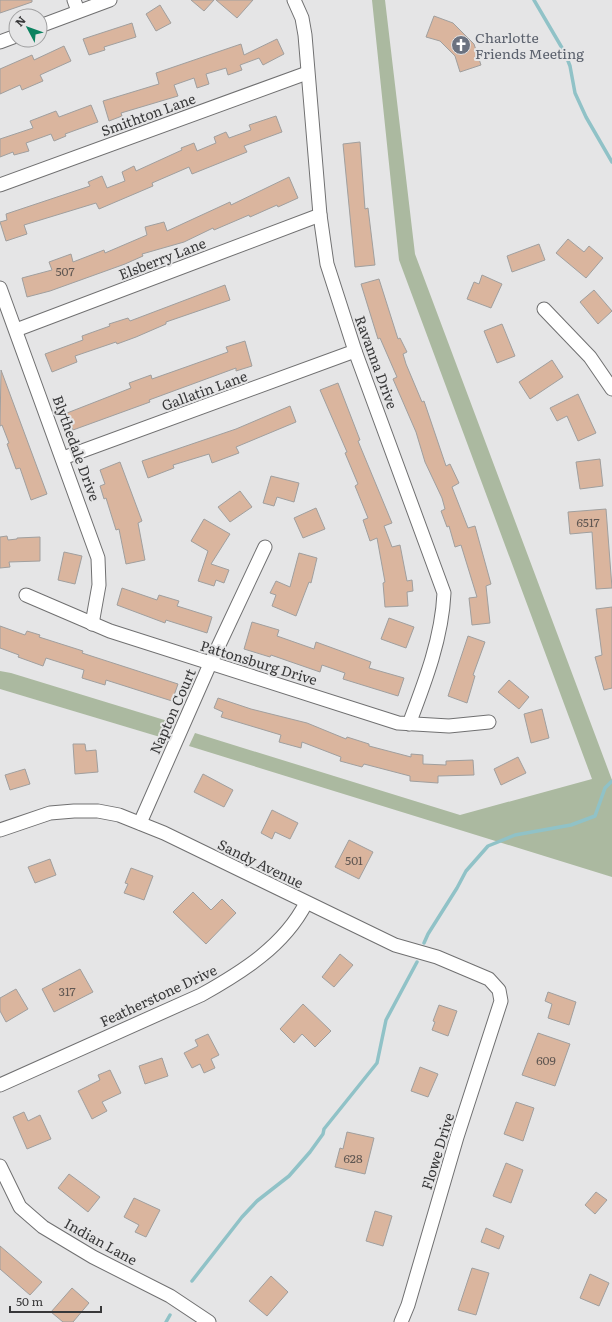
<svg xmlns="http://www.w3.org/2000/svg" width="612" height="1322" viewBox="0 0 612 1322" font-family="Literata,serif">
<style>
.green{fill:#abb9a0}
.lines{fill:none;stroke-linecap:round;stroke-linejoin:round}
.stream{stroke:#90c2c7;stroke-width:3.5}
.building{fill:#dab59e;stroke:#a09f9e}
.minor-casing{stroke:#707071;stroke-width:15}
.minor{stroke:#fff;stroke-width:13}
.labels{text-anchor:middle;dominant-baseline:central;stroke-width:4;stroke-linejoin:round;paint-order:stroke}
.number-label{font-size:12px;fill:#605752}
.worship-label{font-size:14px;fill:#5b616d;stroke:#e5e5e6;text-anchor:start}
.street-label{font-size:14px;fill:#383839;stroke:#e5e5e6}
</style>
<rect width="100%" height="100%" fill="#e5e5e6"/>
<g class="green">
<path d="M372 0H385L415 254 612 780V877L189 746 195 733 460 815 592 779 399 260Z"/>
<path d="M0 671 11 673 171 722 160 737 0 689Z"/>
</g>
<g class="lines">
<g class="stream">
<path d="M534 0 565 53 570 66 575 93 586 117 612 162"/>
<path d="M424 943 428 934 457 888 466 871 488 846 515 835 571 825 595 816 605 788 612 781"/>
<path d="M192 1281 242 1217 257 1201 289 1176 310 1152 323 1134 324 1129 377 1063 386 1020 417 962"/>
<path d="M166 1322 170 1315"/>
</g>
</g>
<g class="building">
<path d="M0 0H32V2L0 13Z"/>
<path d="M191 0H214L204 11Z"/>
<path d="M216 0H253L237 18Z"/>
<path d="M160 5 171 23 156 31 146 14Z"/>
<path d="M434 16 453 23 474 44 481 65 460 72 455 56 440 41 426 37Z"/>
<path d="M132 23 136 37 104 47 105 50 89 55 83 39Z"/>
<path d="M277 39 284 54 263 65 259 58 240 65 242 70 228 75 226 68 206 74 209 84 197 88 194 78 174 85 178 96 121 113 122 116 109 121 103 101 159 84 156 73 241 44 244 55Z"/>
<path d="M64 46 71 61 40 75 43 81 22 90 20 85 0 94V69L32 55 34 60Z"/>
<path d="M91 105 98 122 65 134 66 136 54 141 51 134 26 143 29 151 14 155 13 152 0 157V139L33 128 30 121 56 111 59 117Z"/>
<path d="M276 116 282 132 244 146 247 152 192 174 189 167 152 183 153 186 99 209 96 203 24 225 27 234 6 241 0 222 7 220 6 214 90 186 88 182 102 176 107 188 125 181 122 172 134 166 136 171 182 150 181 148 194 143 197 151 216 143 214 137 226 132 229 138 251 130 249 125Z"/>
<path d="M360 142 365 209 368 208 375 265 355 267 343 144Z"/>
<path d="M289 177 298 198 278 207 277 205 250 217 249 215 214 230 213 228 184 242 142 254 143 256 125 264 50 291 27 297 22 278 52 270 49 262 71 254 73 262 104 250 105 253 147 235 145 227 164 222 167 231 230 202 231 205Z"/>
<path d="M568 239 584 252 589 246 603 258 586 278 556 253Z"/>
<path d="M539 244 545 260 512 272 507 256Z"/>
<path d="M482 275 502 284 491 308 467 299 474 282 479 284Z"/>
<path d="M379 279 398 339 400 338 407 352 403 354 406 364 422 402 424 401 446 466 450 464 459 483 452 487 468 528 475 526 491 584 486 586 490 623 472 625 469 598 477 597 461 545 455 547 449 526 447 527 441 511 445 509 442 498 425 462 416 432 393 379 397 377 380 338 378 339 361 284Z"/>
<path d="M225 285 230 300 166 322V324L136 337 117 344 116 342 75 356 77 362 52 372 45 354 83 340 82 336 110 326 109 324 128 318 130 321Z"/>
<path d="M594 290 612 311 598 324 580 302Z"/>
<path d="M502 324 515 356 497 363 484 331Z"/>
<path d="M245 341 252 366 236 371V368L149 400 150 402 73 430 67 413 131 388 129 383 151 375 152 379 186 367 228 352 226 347Z"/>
<path d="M552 360 563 377 530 399 519 382Z"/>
<path d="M1 370 47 494 31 500 20 468 16 469 7 444 9 443 2 425 0 426Z"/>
<path d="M338 383 360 440 358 441 392 523 384 526 392 547 400 545 407 581 412 580 413 591 407 592 408 606 385 607 383 583 385 582 377 538 370 541 363 520 368 518 355 486 358 484 345 453 347 452 320 390Z"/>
<path d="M578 394 596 433 578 441 567 416 557 421 550 408Z"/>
<path d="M290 406 296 422 236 447 239 453 212 463 209 454 173 465 174 468 148 478 142 461 236 429Z"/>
<path d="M600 459 603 486 580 489 576 462Z"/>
<path d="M120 462 142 521 138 523 145 560 126 564 119 529 116 530 106 498 104 499 100 486 105 484 100 470Z"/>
<path d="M271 476 299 483 294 502 277 497 274 506 263 503Z"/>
<path d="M240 491 252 507 230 522 218 507Z"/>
<path d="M316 508 325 529 303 538 294 518Z"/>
<path d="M606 509 612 588 596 589 592 532 570 534 568 512Z"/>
<path d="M204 519 230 534 211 564 229 570 224 583 216 580 214 586 198 581 208 551 191 541Z"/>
<path d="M7 536 8 540 17 539V538L40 537V561L9 562 10 567 0 568V537Z"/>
<path d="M64 552 82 556 75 584 58 580Z"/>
<path d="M299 553 317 558 311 583 309 582 296 616 272 606 276 595 270 593 276 581 290 587Z"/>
<path d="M122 588 157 600 159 595 179 601 177 606 212 617 207 633 166 620 165 623 117 605Z"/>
<path d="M612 607V688L604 690 595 657 602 655 596 609Z"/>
<path d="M389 618 414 627 406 648 381 639Z"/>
<path d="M252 622 279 630 277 636 314 649 316 642 371 662 369 668 404 678 398 696 343 679 345 673 322 665 320 672 271 655 270 657 244 649Z"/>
<path d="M0 626 25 635 27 631 40 635 39 637 83 651 82 653 178 684 172 701 106 680 105 685 82 678 84 670 46 658 43 666 18 657 19 655 0 648Z"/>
<path d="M468 636 485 642 473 675 475 676 467 703 448 696Z"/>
<path d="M509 680 529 697 519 709 498 692Z"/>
<path d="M218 698 251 709 307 723 346 739 347 737 369 744V746L411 757V754L423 755V764L446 765V761L473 760 474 775 438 776V783L410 781V776L364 764 362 767 340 761 341 757 302 742 301 748 279 742 281 735 221 717 223 712 214 708Z"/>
<path d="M542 709 549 738 531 743 524 714Z"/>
<path d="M73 744H85L86 751 96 750 98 772 75 774Z"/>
<path d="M518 757 526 773 501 785 494 769Z"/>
<path d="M25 769 30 784 10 790 5 775Z"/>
<path d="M203 774 233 790 224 807 194 792Z"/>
<path d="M272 810 298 823 290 839 275 832 272 839 261 833Z"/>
<path d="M349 840 373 852 359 879 335 867Z"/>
<path d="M50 859 56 875 35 883 28 867Z"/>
<path d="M131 868 153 876 144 900 124 893 128 884 125 883Z"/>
<path d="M193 892 211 910 222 899 236 913 206 944 173 912Z"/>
<path d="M340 954 353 965 334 987 322 977Z"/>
<path d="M80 969 93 992 54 1012 42 989Z"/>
<path d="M16 989 28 1009 6 1022 0 1011V998Z"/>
<path d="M548 992 576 1002 569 1025 548 1018 552 1004 545 1001Z"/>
<path d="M303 1004 331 1031 315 1047 302 1034 294 1043 280 1029Z"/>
<path d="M439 1005 457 1011 448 1036 432 1030 435 1022 433 1021Z"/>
<path d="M538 1033 570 1044 555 1086 522 1075Z"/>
<path d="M208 1034 219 1055 211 1059 215 1068 204 1073 200 1064 192 1068 184 1053 198 1046 195 1040Z"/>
<path d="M162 1058 168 1076 145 1084 139 1066Z"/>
<path d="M420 1067 438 1074 428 1097 411 1091Z"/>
<path d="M110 1070 121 1093 102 1102 107 1111 92 1119 78 1091 100 1080 98 1075Z"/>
<path d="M516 1102 534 1108 523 1141 504 1134Z"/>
<path d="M24 1112 28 1121 40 1115 51 1139 27 1149 13 1117Z"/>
<path d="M347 1132 374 1138 365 1174 335 1167 340 1148 343 1149Z"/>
<path d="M506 1163 523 1170 511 1203 493 1196Z"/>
<path d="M69 1174 100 1197 88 1212 58 1188Z"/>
<path d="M596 1192 607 1200 595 1214 585 1205Z"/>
<path d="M134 1198 160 1210 146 1237 135 1232 139 1225 124 1217Z"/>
<path d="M375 1211 392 1216 383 1246 366 1241Z"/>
<path d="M486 1228 504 1236 499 1249 481 1242Z"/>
<path d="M0 1246 42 1282 30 1295 0 1269Z"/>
<path d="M472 1268 489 1273 476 1315 458 1310Z"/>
<path d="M590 1274 609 1283 599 1306 580 1298Z"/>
<path d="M271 1276 288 1292 267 1316 249 1301Z"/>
<path d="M72 1288 89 1303 73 1322H63L51 1312Z"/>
</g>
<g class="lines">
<defs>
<g id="minor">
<path d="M74 0 78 11"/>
<path d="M294 0 302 18 305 35 320 215 327 264 355 351 444 593C442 638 425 682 409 724"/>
<path d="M40 26 110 0"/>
<path d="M0 42 16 36"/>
<path d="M0 185 307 73"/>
<path d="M0 288 98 558 99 585 92 624"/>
<path d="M544 309 590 357 612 389"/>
<path d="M16 330 320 215"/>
<path d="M63 458 355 351"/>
<path d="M26 595 110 631 398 723 449 726 489 722"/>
<path d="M140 823 210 664 265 547"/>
<path d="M0 830 50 813 74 811H98L119 815 164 833 395 945 437 957 489 979 499 990 501 1001 457 1137 408 1305 401 1322"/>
<path d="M0 1085 201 995C242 972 284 946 306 903"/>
<path d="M0 1166 20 1207 43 1227 93 1257 170 1296 209 1322"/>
</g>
</defs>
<use href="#minor" class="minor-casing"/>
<use href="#minor" class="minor"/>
</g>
<defs>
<symbol id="church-disc" viewBox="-11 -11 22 22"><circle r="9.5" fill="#6b7280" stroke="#e5e5e6"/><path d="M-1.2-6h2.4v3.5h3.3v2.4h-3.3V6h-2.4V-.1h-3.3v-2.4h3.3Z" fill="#fff"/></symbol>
</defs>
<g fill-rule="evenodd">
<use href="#church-disc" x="450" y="34" width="22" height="22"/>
</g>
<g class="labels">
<g class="number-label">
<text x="65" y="271">507</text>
<text x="588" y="522">6517</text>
<text x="354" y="860">501</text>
<text x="67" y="991">317</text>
<text x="546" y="1060">609</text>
<text x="353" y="1158">628</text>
</g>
<g class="worship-label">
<text x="475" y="37">Charlotte<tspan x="475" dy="16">Friends Meeting</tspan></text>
</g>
<g class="street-label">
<text transform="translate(148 114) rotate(-20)">Smithton Lane</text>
<text transform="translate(162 258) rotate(-21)">Elsberry Lane</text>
<text transform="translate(377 362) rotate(70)">Ravanna Drive</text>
<text transform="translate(204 390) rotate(-20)">Gallatin Lane</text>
<text transform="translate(77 448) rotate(70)">Blythedale Drive</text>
<text transform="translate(259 662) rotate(17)">Pattonsburg Drive</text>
<text transform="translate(172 711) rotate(-66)">Napton Court</text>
<text transform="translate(261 863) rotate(26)">Sandy Avenue</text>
<text transform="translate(158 995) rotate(-25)">Featherstone Drive</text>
<text transform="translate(437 1151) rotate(-73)">Flowe Drive</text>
<text transform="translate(101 1241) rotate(29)">Indian Lane</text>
</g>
</g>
<g transform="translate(28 28) rotate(311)"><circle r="19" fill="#e5e5e6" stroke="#a0a0a1"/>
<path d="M0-3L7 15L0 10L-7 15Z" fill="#0b8260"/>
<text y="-6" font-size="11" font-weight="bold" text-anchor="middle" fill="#383839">N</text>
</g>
<path d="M10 1306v6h91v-6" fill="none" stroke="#383839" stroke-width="2"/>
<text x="16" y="1306" font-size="12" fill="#383839" stroke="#e5e5e6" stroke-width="3" paint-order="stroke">50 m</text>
</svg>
